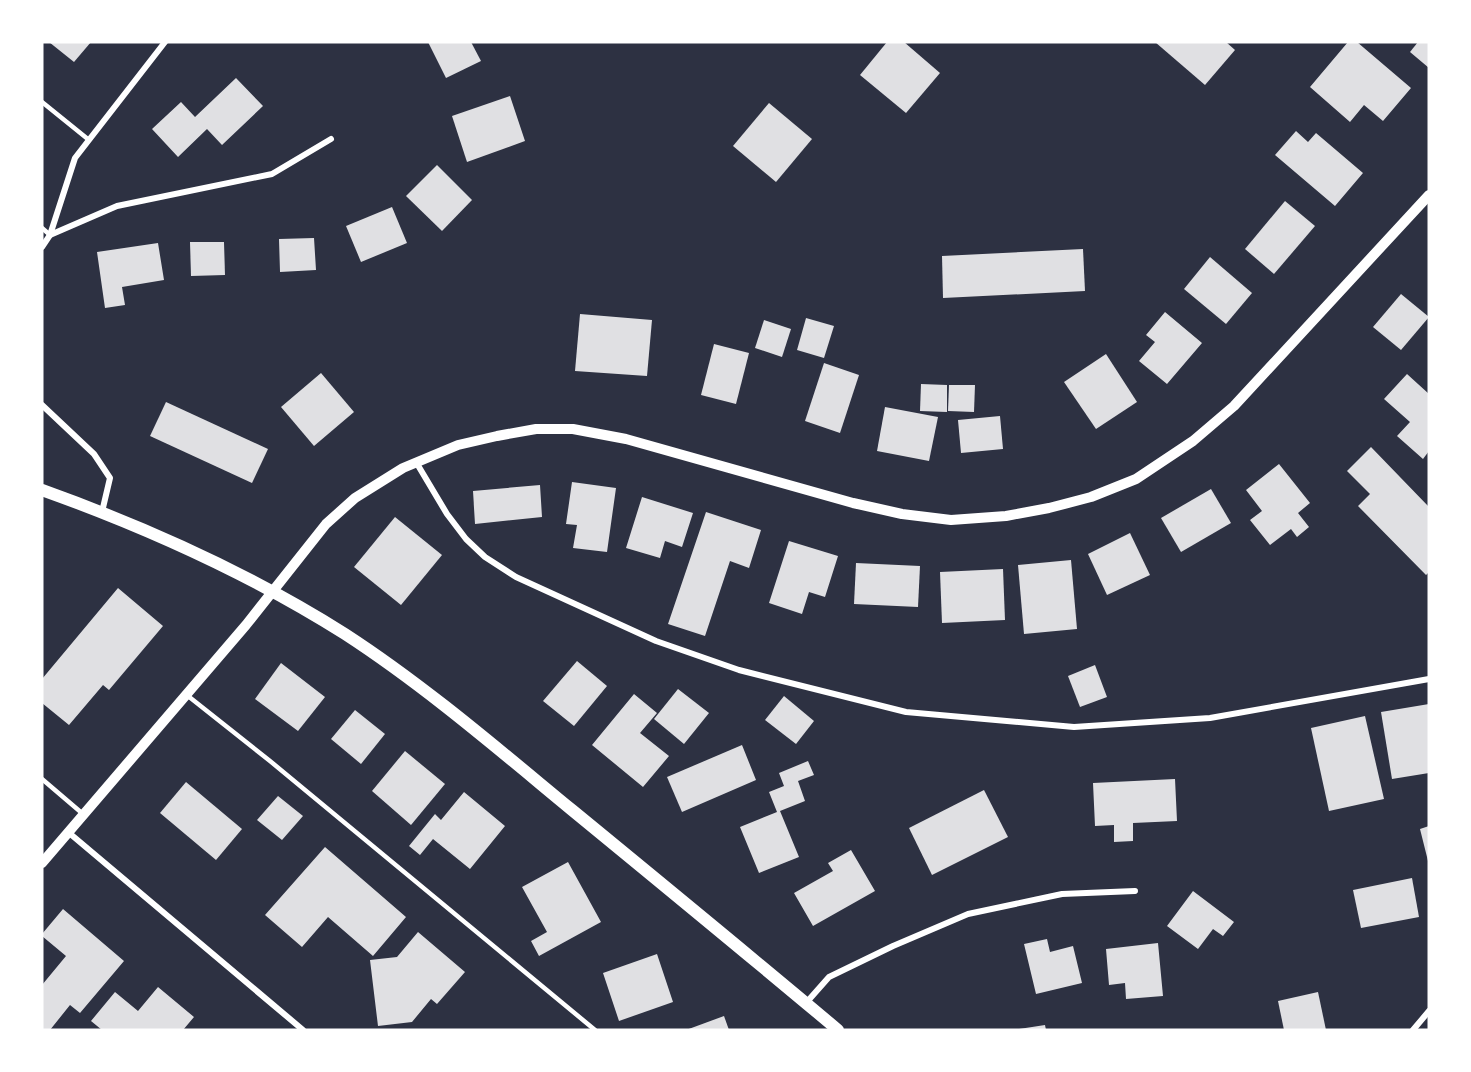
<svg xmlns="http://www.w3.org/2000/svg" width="1471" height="1072" viewBox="0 0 1471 1072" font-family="Bitter,serif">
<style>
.building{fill:#e0e0e3}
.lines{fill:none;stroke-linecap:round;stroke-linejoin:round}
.service{stroke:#fff;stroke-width:4.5}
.minor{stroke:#fff;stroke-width:6}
.tertiary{stroke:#fff;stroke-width:10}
.secondary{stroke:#fff;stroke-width:12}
</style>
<rect width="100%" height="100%" fill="#2d3142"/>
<g class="building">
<path d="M49 42H91L74 62Z"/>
<path d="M428 42H471L481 61 446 78Z"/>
<path d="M887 42H904L940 73 906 113 860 75Z"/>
<path d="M1155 42H1226L1235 50 1205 85Z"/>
<path d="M1348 42H1357L1411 88 1383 121 1364 105 1350 122 1310 87Z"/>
<path d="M1418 42H1429V68L1410 52Z"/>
<path d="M236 78 263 106 222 145 207 129 178 157 152 129 181 102 195 117Z"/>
<path d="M510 96 525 141 467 162 452 116Z"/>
<path d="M769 103 812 139 776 182 733 146Z"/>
<path d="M1296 131 1308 142 1316 133 1363 173 1335 206 1275 155Z"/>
<path d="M437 165 472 200 442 231 406 196Z"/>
<path d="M1285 201 1315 226 1274 274 1245 249Z"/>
<path d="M392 207 407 243 361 262 346 226Z"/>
<path d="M314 238 316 270 280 272 279 239Z"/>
<path d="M190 242H224L225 275 191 276Z"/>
<path d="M158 243 164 280 122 287 125 305 105 308 97 252Z"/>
<path d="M1083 249 1085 291 943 298 942 256Z"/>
<path d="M1210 257 1252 293 1226 324 1184 289Z"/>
<path d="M1401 294 1429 317 1401 350 1373 327Z"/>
<path d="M1165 312 1202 343 1167 384 1139 361 1155 342 1146 335Z"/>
<path d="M580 314 652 320 647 376 575 371Z"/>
<path d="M806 318 834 326 824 358 797 350Z"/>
<path d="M764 320 791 329 782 357 755 348Z"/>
<path d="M714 344 749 353 736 404 701 395Z"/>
<path d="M1106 354 1137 402 1096 429 1064 382Z"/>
<path d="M824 363 859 375 840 433 805 421Z"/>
<path d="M321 373 354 412 314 446 281 407Z"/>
<path d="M1407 374 1429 394V451L1423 459 1397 436 1410 422 1384 399Z"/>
<path d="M921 384 947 385V412L920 411Z"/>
<path d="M949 385H975L974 412 948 411Z"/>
<path d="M166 402 268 449 252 483 150 436Z"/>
<path d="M885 407 938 417 929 461 877 451Z"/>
<path d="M1000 416 1003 449 961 453 958 420Z"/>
<path d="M1371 447 1429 507V572L1426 575 1358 506 1370 494 1347 471Z"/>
<path d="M1279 464 1310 503 1298 513 1309 527 1297 537 1291 529 1270 545 1250 520 1262 511 1246 490Z"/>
<path d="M572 482 616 488 607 552 573 548 577 525 566 524Z"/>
<path d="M540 485 542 517 475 524 473 491Z"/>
<path d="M1211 489 1231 523 1181 552 1161 518Z"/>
<path d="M642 497 693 513 682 547 665 541 660 558 626 548Z"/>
<path d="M706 512 761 530 749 568 730 561 705 636 668 624Z"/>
<path d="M395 517 442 555 401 605 354 567Z"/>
<path d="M1130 533 1150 575 1107 595 1088 554Z"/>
<path d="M789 541 838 556 825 597 809 592 802 614 769 603Z"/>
<path d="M1071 560 1077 629 1024 634 1018 565Z"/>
<path d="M856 563 920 566 918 607 854 604Z"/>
<path d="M1003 569 1005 620 942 623 940 572Z"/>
<path d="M118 588 163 626 109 690 103 685 69 725 42 703V679Z"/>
<path d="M577 661 607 686 574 726 543 701Z"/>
<path d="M281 663 325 697 298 731 255 699Z"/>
<path d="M1095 665 1107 697 1080 707 1068 676Z"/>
<path d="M678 689 709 713 684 744 654 719Z"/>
<path d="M634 694 657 713 640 733 669 756 643 787 592 745Z"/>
<path d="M784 696 814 721 796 744 765 720Z"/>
<path d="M1429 704V773L1392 779 1381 712Z"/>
<path d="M355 710 385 734 361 764 331 739Z"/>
<path d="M1365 716 1384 799 1329 811 1311 728Z"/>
<path d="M742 745 756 780 682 812 667 777Z"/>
<path d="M405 751 445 784 411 825 372 791Z"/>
<path d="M808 761 814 775 798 781 805 801 780 811 799 857 759 873 740 827 777 812 769 792 784 786 779 773Z"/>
<path d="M1175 779 1177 821 1133 823V841L1114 842V825L1095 826 1093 783Z"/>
<path d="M186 782 242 829 216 860 160 813Z"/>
<path d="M984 790 1008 837 932 875 909 828Z"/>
<path d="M464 792 505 826 470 869 433 839 420 855 409 846 435 814 441 820Z"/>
<path d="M278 796 303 816 282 840 257 820Z"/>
<path d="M1429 826V861H1428L1420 829Z"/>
<path d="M325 847 406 917 373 956 328 917 302 947 265 915Z"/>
<path d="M851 850 875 891 813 926 794 893 833 871 828 863Z"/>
<path d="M568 862 601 922 539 956 531 941 547 932 522 887Z"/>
<path d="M1412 878 1419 917 1361 928 1353 890Z"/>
<path d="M1193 891 1234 922 1223 936 1213 929 1198 949 1167 926Z"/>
<path d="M63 909 124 961 80 1013 70 1005 50 1030H42V985L66 956 42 936V934Z"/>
<path d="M418 932 465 972 437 1004 431 999 412 1022 378 1026 370 960 397 957Z"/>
<path d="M1047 939 1050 952 1073 946 1082 983 1036 994 1024 944Z"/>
<path d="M1158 943 1163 996 1126 999 1125 983 1109 985 1106 949Z"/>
<path d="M657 954 673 1002 619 1021 603 973Z"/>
<path d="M158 987 194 1017 183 1030H102L91 1021 115 992 138 1011Z"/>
<path d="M1318 992 1326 1030H1284L1278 1001Z"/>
<path d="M724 1016 729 1030H686Z"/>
<path d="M1045 1025 1046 1030H1019V1029Z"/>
</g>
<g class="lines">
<g class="service">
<path d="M42 102 89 140"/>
<path d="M42 228 50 235"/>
<path d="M188 696 270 761 595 1030"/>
<path d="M42 779 83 814"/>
</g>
<g class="minor">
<path d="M50 235 117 206 272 174 331 139"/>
<path d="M42 247 50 235 75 158 165 42"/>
<path d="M42 405 94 454 110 478 102 512"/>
<path d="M416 462 447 514 466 539 485 557 516 577 656 641 739 670 906 712 1074 727 1210 718 1429 679"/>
<path d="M68 832 303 1030"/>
<path d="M806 1003 829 977 893 946 968 914 1062 894 1135 891"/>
<path d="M1413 1030 1429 1011"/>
</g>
<path class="tertiary" d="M42 863 246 625 326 524 355 498 403 468 458 445 497 436 536 429H573L626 439 853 503 902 514 951 520 1006 516 1049 508 1091 497 1136 479 1193 441 1234 406 1429 195"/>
<path class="secondary" d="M42 490C148 528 250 574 345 634 425 686 498 749 572 810 661 883 750 956 838 1030"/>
</g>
<rect width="1471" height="1072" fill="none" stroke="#ffffff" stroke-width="87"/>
</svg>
